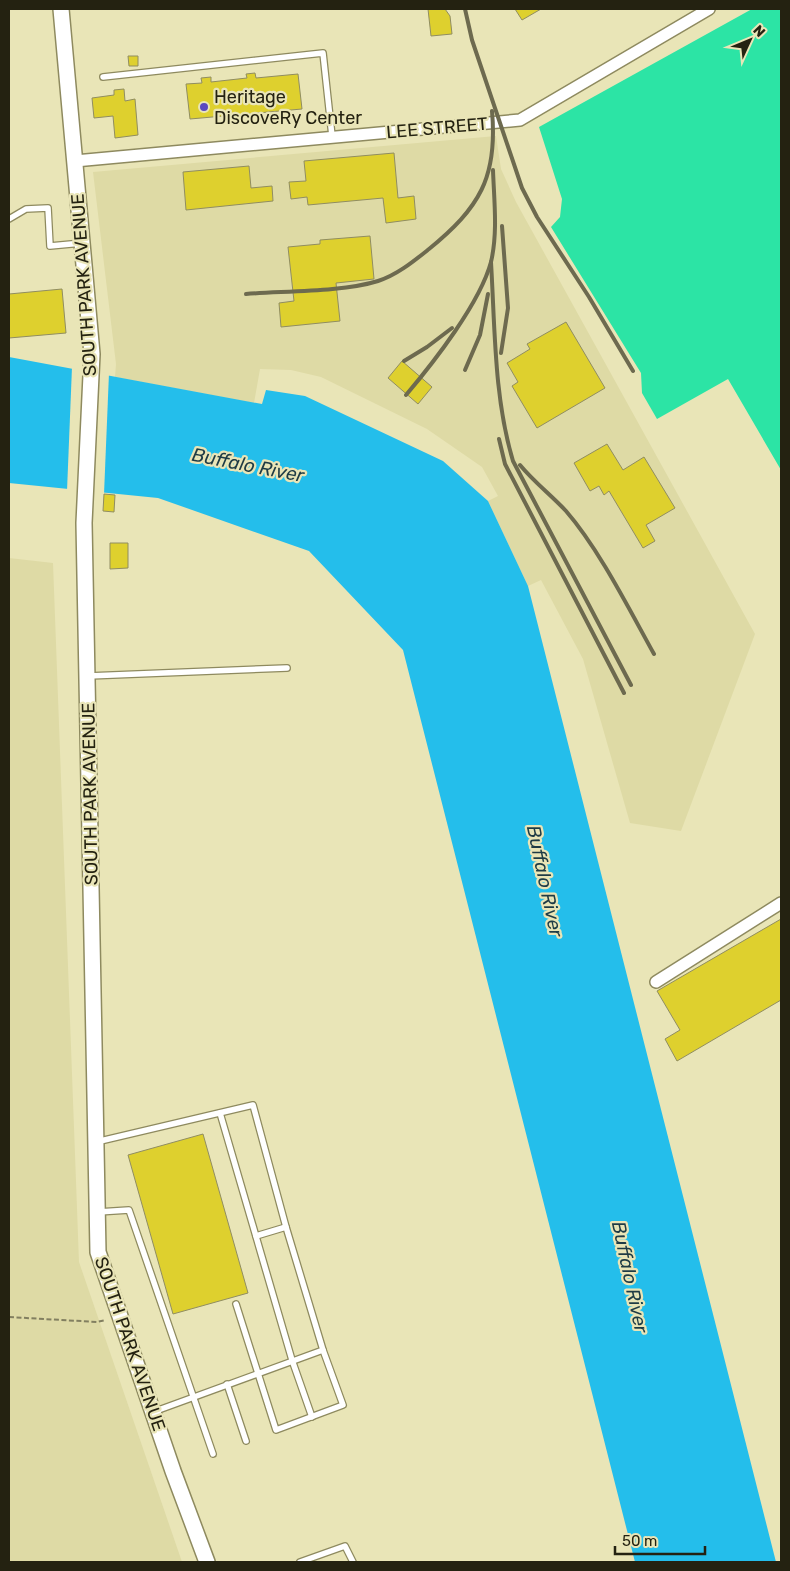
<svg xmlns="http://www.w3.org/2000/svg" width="790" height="1571" viewBox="0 0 790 1571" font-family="Rubik,sans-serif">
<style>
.built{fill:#dedaa5}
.green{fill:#2ce4a5}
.water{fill:#24beeb}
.pier{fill:#e9e5b7}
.building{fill:#ded02e;stroke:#908d61}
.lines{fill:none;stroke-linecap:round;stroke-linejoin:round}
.service-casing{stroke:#8e8a5f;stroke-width:8}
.minor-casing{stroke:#8e8a5f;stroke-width:14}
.tertiary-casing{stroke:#8e8a5f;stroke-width:18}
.path{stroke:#827f60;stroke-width:2;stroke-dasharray:5 2.5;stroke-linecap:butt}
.service{stroke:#fff;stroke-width:5.5}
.minor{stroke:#fff;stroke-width:11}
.tertiary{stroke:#fff;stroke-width:15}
.rail{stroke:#6d6a4f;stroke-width:4}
.poi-dot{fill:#5948c0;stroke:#e9e5b7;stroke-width:2}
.labels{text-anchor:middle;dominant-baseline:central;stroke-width:4.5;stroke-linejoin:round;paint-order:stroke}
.poi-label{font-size:18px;fill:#242211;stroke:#e9e5b7;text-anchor:start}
.street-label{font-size:18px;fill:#242211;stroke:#e9e5b7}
.water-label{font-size:19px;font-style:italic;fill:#1e3b45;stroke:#e9e5b7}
</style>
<rect width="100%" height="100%" fill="#e9e5b7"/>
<g class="built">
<path d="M496 136 501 169 516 202 755 634 681 831 630 823 583 659 541 580 528 586 488 501 498 496 482 467 427 429 321 377 291 370 260 369 254 403 115 377 116 364 93 172Z"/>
<path d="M9 558 53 563 79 1262 182 1562H9Z"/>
</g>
<path class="green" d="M752 9H781V470L728 379 657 419 642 393 641 373 551 227 560 217 562 199 539 127Z"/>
<path class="water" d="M9 357 262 404 266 390 305 396 443 461 488 501 528 586 776 1562H635L403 650 309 551 158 498 9 483Z"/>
<path class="pier" d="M72 367 109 373 104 494 67 491Z"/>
<g class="building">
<path d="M428 9H445L450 16 452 34 431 36Z"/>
<path d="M515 9H541L522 20Z"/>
<path d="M128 56H138V66H129Z"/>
<path d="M255 73 256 78 298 74 302 109 190 119 186 84 202 83 201 78 211 77V82L247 78 246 74Z"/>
<path d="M124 89 125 101 135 99 138 135 115 138 113 116 94 118 92 98 114 95V90Z"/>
<path d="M394 153 398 198 414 196 416 219 386 223 383 198 308 205 307 197 291 199 289 182 306 181 304 161Z"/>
<path d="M249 166 251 188 272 186 273 201 186 210 183 172Z"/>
<path d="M370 236 374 279 336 283 340 321 281 327 279 303 294 301 288 247 320 244V240Z"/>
<path d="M62 289 66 333 9 338V294Z"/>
<path d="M566 322 605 388 537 428 512 386 518 382 507 363 530 349 527 344Z"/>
<path d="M402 361 432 387 418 404 388 378Z"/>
<path d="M607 444 623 470 644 457 675 508 646 525 655 541 643 548 609 491 604 495 599 486 590 491 574 463Z"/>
<path d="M104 494 115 495 114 512 103 511Z"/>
<path d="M110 543H128V568L110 569Z"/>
<path d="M781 919V1000L677 1061 665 1039 680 1030 657 991Z"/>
<path d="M203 1134 248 1293 173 1314 128 1155Z"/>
</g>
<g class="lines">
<defs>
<g id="service">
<path d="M103 77 323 53 332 136"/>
<path d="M9 219 26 209 48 208 50 246 82 243"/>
<path d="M88 676 287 668"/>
<path d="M220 1113 292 1360 312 1417"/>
<path d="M96 1142 253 1105 286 1227 323 1350 153 1412"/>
<path d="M98 1212 129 1210 213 1454"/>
<path d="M256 1236 286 1227"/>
<path d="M236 1304 276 1430 343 1405 323 1350"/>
<path d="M227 1384 246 1441"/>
<path d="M300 1562 345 1546 353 1562"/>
</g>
<g id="minor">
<path d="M75 161 520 120 709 9"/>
<path d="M656 982 781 903"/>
</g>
<path id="tertiary" d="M61 9 92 354 84 523 98 1252 173 1471 207 1562"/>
</defs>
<use href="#service" class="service-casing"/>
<use href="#minor" class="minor-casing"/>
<use href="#tertiary" class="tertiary-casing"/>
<path class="path" d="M9 1317 97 1322 106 1320"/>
<use href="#service" class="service"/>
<use href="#minor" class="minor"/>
<use href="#tertiary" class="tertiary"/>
<g class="rail">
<path d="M465 9 472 40 522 188 537 217 589 297 633 371"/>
<path d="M491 262C495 328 494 398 513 461L631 685"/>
<path d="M246 294C284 291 343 292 378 281 397 275 414 261 429 249 479 208 498 178 492 111"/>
<path d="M501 353 508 308 502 226"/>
<path d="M404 361 427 347 452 328"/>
<path d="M465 370 480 335 488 294"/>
<path d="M406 395C434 362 480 303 491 262 498 232 494 200 493 170"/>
<path d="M499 439 505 464 624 693"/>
<path d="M520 465C534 482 551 495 566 511 599 549 629 609 654 654"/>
</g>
</g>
<circle class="poi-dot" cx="204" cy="107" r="5"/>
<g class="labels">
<g class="poi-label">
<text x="214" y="97">Heritage<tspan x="214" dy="21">DiscoveRy Center</tspan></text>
</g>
<g class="street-label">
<text transform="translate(437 128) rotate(-5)">LEE STREET</text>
<text transform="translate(84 285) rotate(-94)">SOUTH PARK AVENUE</text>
<text transform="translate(90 794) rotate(-91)">SOUTH PARK AVENUE</text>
<text transform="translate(130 1344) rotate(71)">SOUTH PARK AVENUE</text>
</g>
<g class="water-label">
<text transform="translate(248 465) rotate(11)">Buffalo River</text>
<text transform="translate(545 881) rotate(78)">Buffalo River</text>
<text transform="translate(630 1277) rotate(78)">Buffalo River</text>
</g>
</g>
<rect width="790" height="1571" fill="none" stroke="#242211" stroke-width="20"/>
<g transform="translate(750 40) rotate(46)" stroke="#e9e5b7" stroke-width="4" paint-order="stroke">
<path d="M0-4L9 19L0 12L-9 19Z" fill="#242211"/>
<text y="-8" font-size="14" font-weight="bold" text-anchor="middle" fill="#242211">N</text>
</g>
<path d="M615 1546v8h90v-8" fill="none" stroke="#242211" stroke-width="2.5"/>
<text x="622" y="1546" font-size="15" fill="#242211" stroke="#e9e5b7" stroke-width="4" paint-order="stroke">50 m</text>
</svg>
